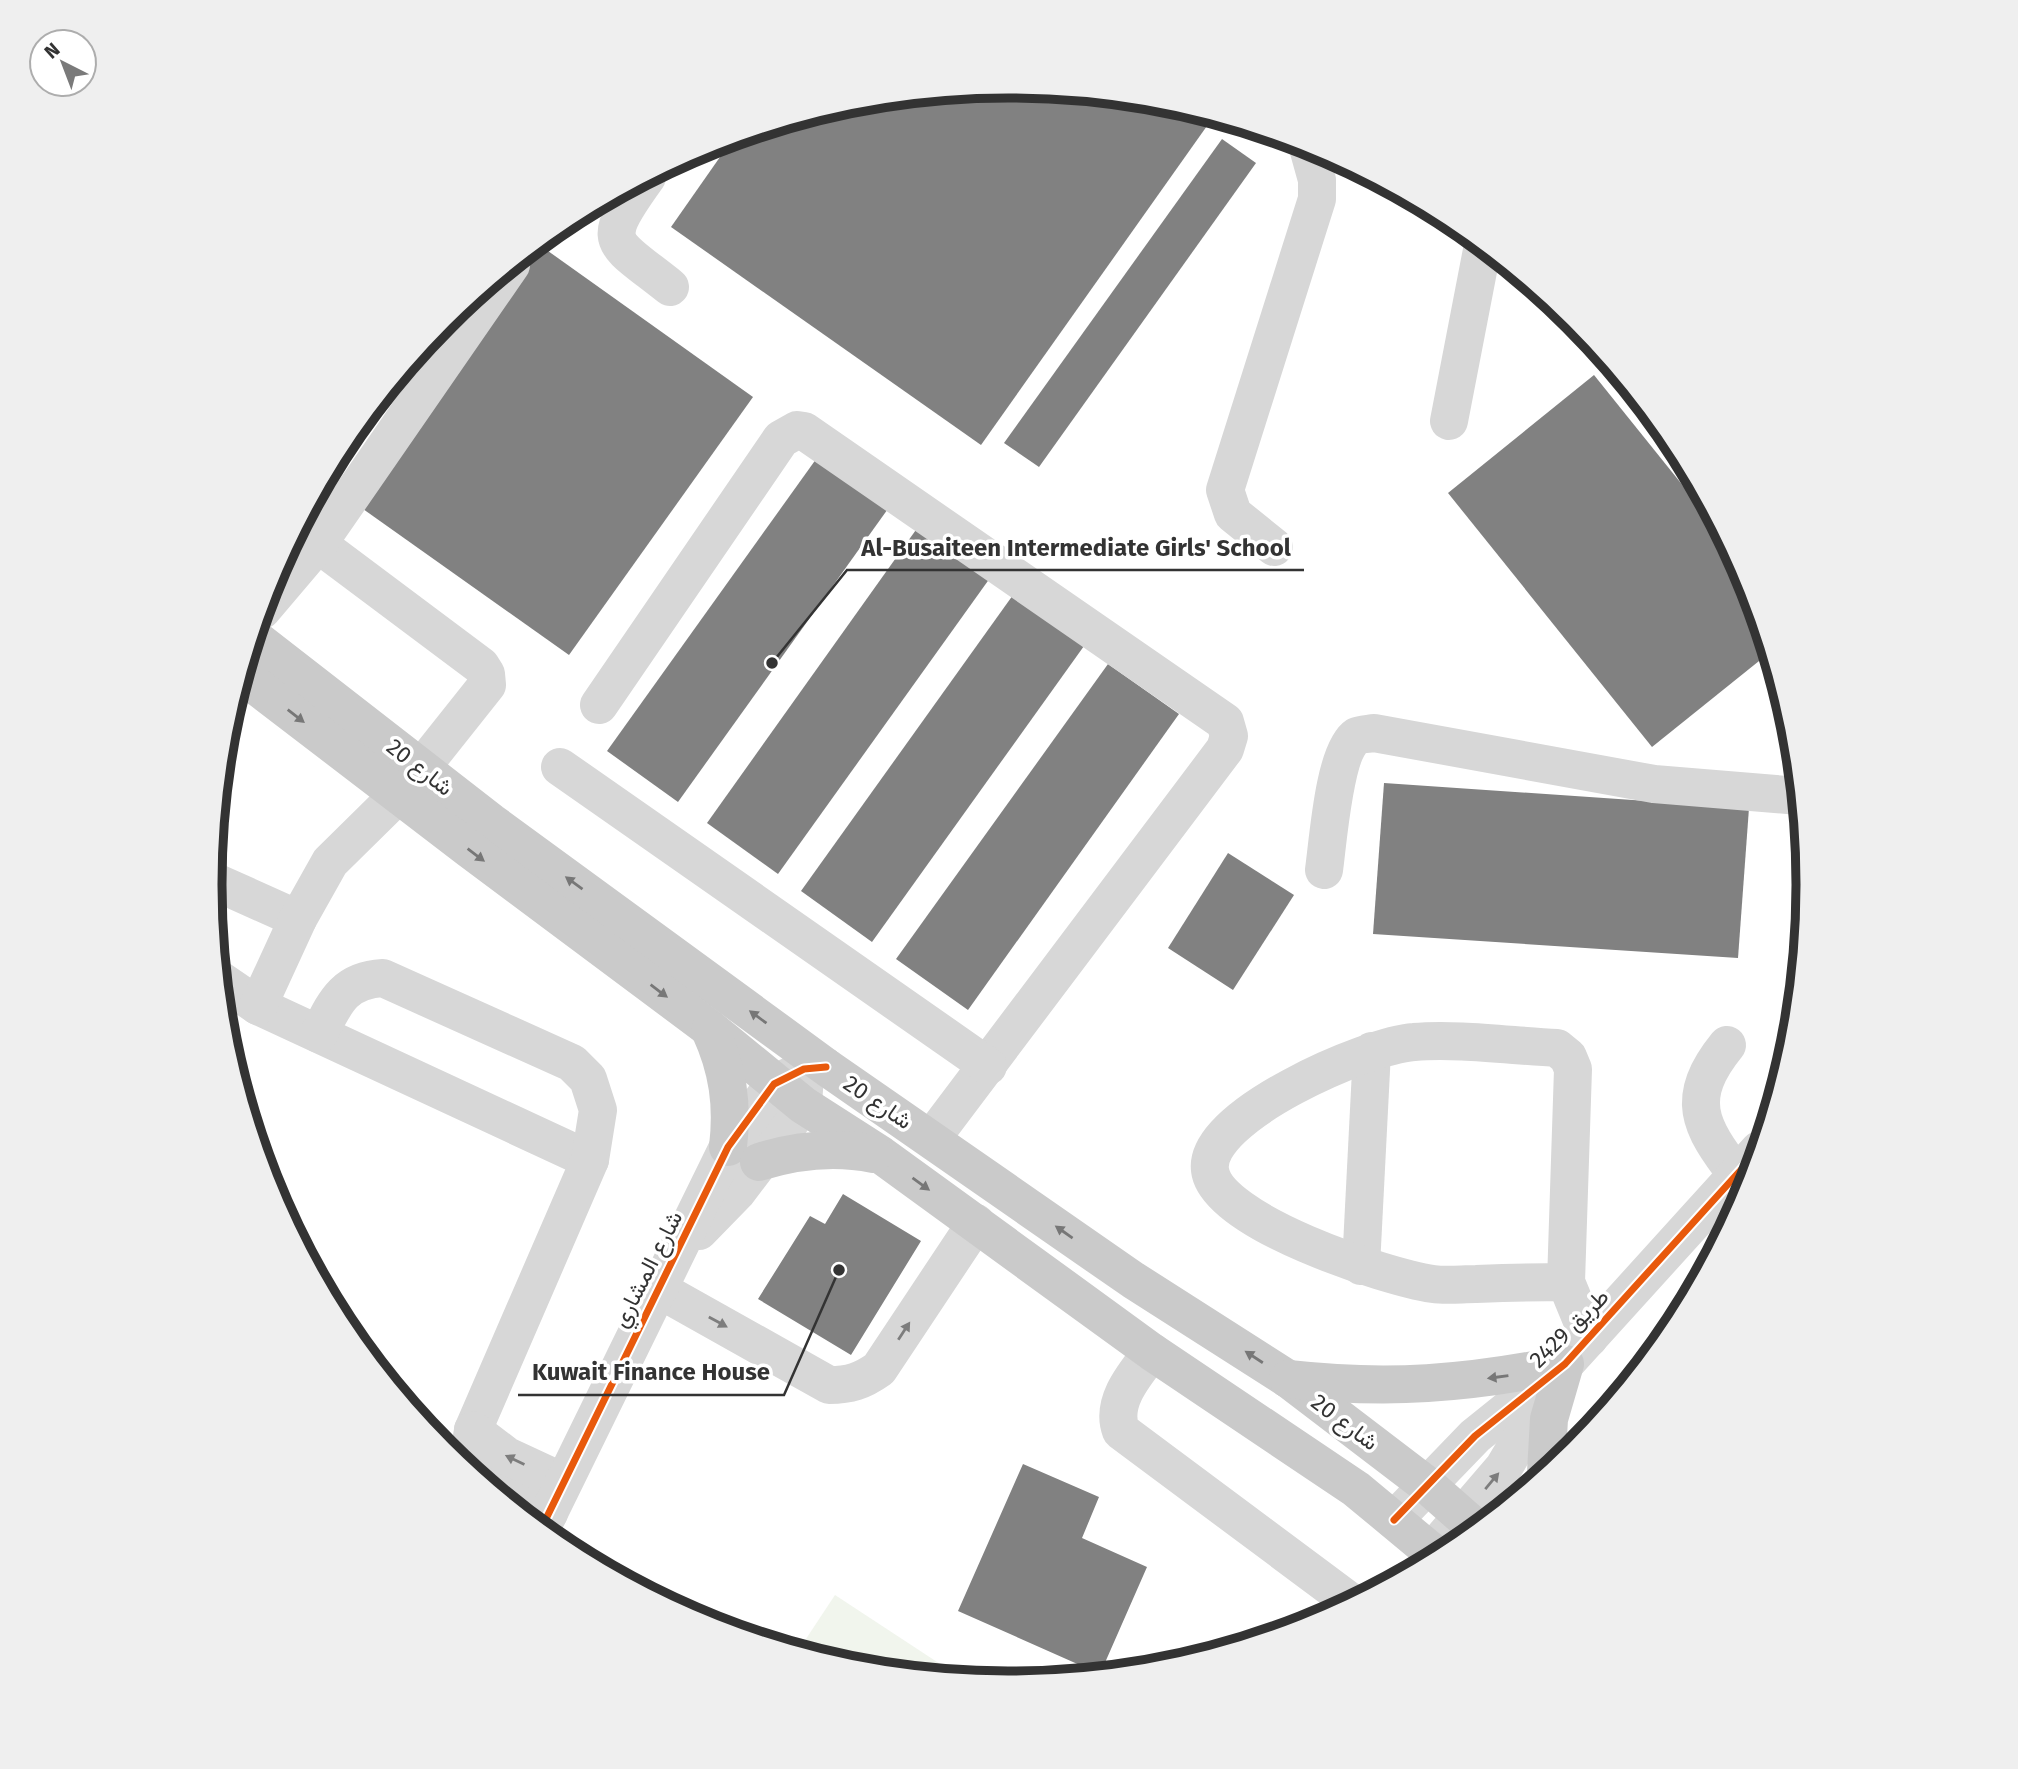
<svg xmlns="http://www.w3.org/2000/svg" width="2018" height="1769" viewBox="0 0 2018 1769" font-family="'Fira Sans',Vazirmatn,sans-serif">
<style>
.pitch{fill:#f1f5ed}
.building{fill:#818181}
.lines{fill:none;stroke-linecap:round;stroke-linejoin:round}
.minor{stroke:#d7d7d7;stroke-width:38}
.major{stroke:#cacaca;stroke-width:38}
.cycleway-casing{stroke:#fff;stroke-width:11}
.cycleway{stroke:#e8590c;stroke-width:7}
.oneway{fill:#777}
.oneway2{fill:#7d7d7d}
.labels{text-anchor:middle;dominant-baseline:central;stroke-width:7;stroke-linejoin:round;paint-order:stroke}
.street-label{font-size:23px;fill:#333;stroke:#fff}
.rim{fill:none;stroke:#333;stroke-width:9}
.leader{fill:none;stroke:#333;stroke-width:2.5}
.callout-dot{fill:#333;stroke:#fff;stroke-width:2.5}
.callout-label{font-size:24px;text-anchor:middle;font-weight:bold;fill:#333;stroke:#fff;stroke-width:7;stroke-linejoin:round;paint-order:stroke}
</style>
<rect width="100%" height="100%" fill="#fff"/>
<path class="pitch" d="M835 1595 963 1679 853 1668 798 1651Z"/>
<g class="building">
<path d="M1009 86 1165 101 1214 116 981 445 671 227 734 137 854 101Z"/>
<path d="M1222 139 1256 163 1039 467 1004 443Z"/>
<path d="M541 246 753 397 569 655 356 504Z"/>
<path d="M1594 375 1725 538 1747 579 1769 653 1652 747 1448 493Z"/>
<path d="M819 455 890 506 678 802 607 751Z"/>
<path d="M918 527 990 578 778 874 707 823Z"/>
<path d="M1013 595 1084 646 872 942 801 891Z"/>
<path d="M1108 664 1179 714 968 1010 896 959Z"/>
<path d="M1384 783 1749 808 1738 958 1373 934Z"/>
<path d="M1228 853 1294 895 1233 990 1168 948Z"/>
<path d="M843 1194 921 1241 851 1355 758 1299 810 1216 825 1224Z"/>
<path d="M1023 1464 1099 1497 1082 1538 1147 1567 1100 1674 958 1611Z"/>
</g>
<g class="lines">
<g class="minor">
<path d="M647 177C598 245 610 239 670 287"/>
<path d="M1449 421 1483 245"/>
<path d="M318 544 481 666 486 674 487 685 421 768"/>
<path d="M1274 547 1233 514 1225 490 1317 199V180L1307 144"/>
<path d="M262 610 318 544 511 265"/>
<path d="M599 705 781 439 797 430 804 431 1225 722 1229 736 1225 749 932 1138"/>
<path d="M560 767 988 1066"/>
<path d="M1324 870C1328 842 1334 751 1357 736 1361 734 1369 734 1374 733L1654 784 1799 796"/>
<path d="M211 880 298 919"/>
<path d="M220 980 258 1006 590 1160"/>
<path d="M258 1006 298 919 330 862 398 795"/>
<path d="M319 1034C335 1002 344 980 383 978L572 1063 588 1079 598 1110 590 1160 473 1430C472 1438 469 1449 471 1457 476 1489 524 1501 549 1513"/>
<path d="M1727 1045C1684 1098 1699 1126 1737 1175"/>
<path d="M699 1231 737 1192 803 1105 805 1074"/>
<path d="M1361 1266 1372 1051"/>
<path d="M1566 1282C1536 1282 1506 1283 1476 1284 1462 1284 1447 1286 1433 1284 1386 1277 1216 1222 1210 1170 1203 1116 1368 1045 1414 1042 1456 1038 1514 1046 1557 1048L1568 1057 1573 1069 1566 1282 1589 1338"/>
<path d="M658 1289 829 1385C850 1385 862 1381 879 1369L976 1223"/>
<path d="M1152 1352C1135 1374 1110 1402 1121 1431L1352 1603"/>
<path d="M473 1430 507 1456 563 1482"/>
<path d="M1394 1520 1475 1436 1565 1364 1759 1150"/>
<path d="M541 1529 728 1147 774 1084 804 1069 826 1067"/>
<path d="M1432 1551 1504 1467 1555 1381"/>
</g>
<g class="major">
<path d="M253 637 491 822 826 1067 1133 1280 1288 1379 1427 1485 1477 1529"/>
<path d="M242 675 469 849 709 1028 803 1105 881 1155 1152 1352 1356 1489 1438 1557"/>
<path d="M710 1030C728 1069 733 1105 728 1147"/>
<path d="M759 1162C797 1150 834 1146 874 1154"/>
<path d="M1288 1379C1388 1390 1467 1384 1565 1364L1549 1419 1546 1472"/>
</g>
<defs>
<g id="cycleway">
<path d="M1394 1520 1475 1436 1565 1364 1759 1150"/>
<path d="M541 1529 728 1147 774 1084 804 1069 826 1067"/>
</g>
</defs>
<use href="#cycleway" class="cycleway-casing"/>
<use href="#cycleway" class="cycleway"/>
</g>
<defs><path id="oneway-solid" d="M-6-.8H1V-3.2L6.5 0L1 3.2V.8H-6Z" transform="scale(1.75)"/></defs>
<g class="oneway">
<use href="#oneway-solid" transform="translate(296 716) rotate(38)"/>
<use href="#oneway-solid" transform="translate(476 855) rotate(37)"/>
<use href="#oneway-solid" transform="translate(574 883) rotate(-144)"/>
<use href="#oneway-solid" transform="translate(659 991) rotate(37)"/>
<use href="#oneway-solid" transform="translate(758 1017) rotate(-144)"/>
<use href="#oneway-solid" transform="translate(921 1184) rotate(36)"/>
<use href="#oneway-solid" transform="translate(1064 1232) rotate(-145)"/>
<use href="#oneway-solid" transform="translate(1254 1357) rotate(-147)"/>
<use href="#oneway-solid" transform="translate(1498 1377) rotate(172)"/>
</g>
<g class="oneway2">
<use href="#oneway-solid" transform="translate(718 1322) rotate(29)"/>
<use href="#oneway-solid" transform="translate(904 1331) rotate(-57)"/>
<use href="#oneway-solid" transform="translate(515 1460) rotate(-154)"/>
<use href="#oneway-solid" transform="translate(1492 1481) rotate(-50)"/>
</g>
<g class="labels">
<g class="street-label">
<text transform="translate(420 767) rotate(38)">شارع 20</text>
<text transform="translate(878 1102) rotate(34)">شارع 20</text>
<text transform="translate(647 1269) rotate(-63)">شارع المشاري</text>
<text transform="translate(1569 1328) rotate(-45)">طريق 2429</text>
<text transform="translate(1345 1422) rotate(37)">شارع 20</text>
</g>
</g>
<path d="M0 0H2018V1769H0ZM1008 98H1010A786 786 0 0 1 1796 884V885A786 786 0 0 1 1010 1671H1008A786 786 0 0 1 222 885V884A786 786 0 0 1 1008 98Z" fill="#efefef" fill-rule="evenodd"/>
<path class="rim" d="M1008 98H1010A786 786 0 0 1 1796 884V885A786 786 0 0 1 1010 1671H1008A786 786 0 0 1 222 885V884A786 786 0 0 1 1008 98Z"/>
<path class="leader" d="M772 663L847 570H1304M839 1270L784 1395H518"/>
<g class="callout-dot">
<circle cx="772" cy="663" r="7"/>
<circle cx="839" cy="1270" r="7"/>
</g>
<g class="callout-label">
<text x="1076" y="556">Al-Busaiteen Intermediate Girls' School</text>
<text x="651" y="1380">Kuwait Finance House</text>
</g>
<g transform="translate(63 63) rotate(318)"><circle r="33" fill="#ffffff" stroke="#adadad" stroke-width="2"/>
<path d="M0-5L12 26L0 18L-12 26Z" fill="#7a7a7a"/>
<text y="-10" font-size="19" font-weight="bold" text-anchor="middle" fill="#333333">N</text>
</g>
</svg>
